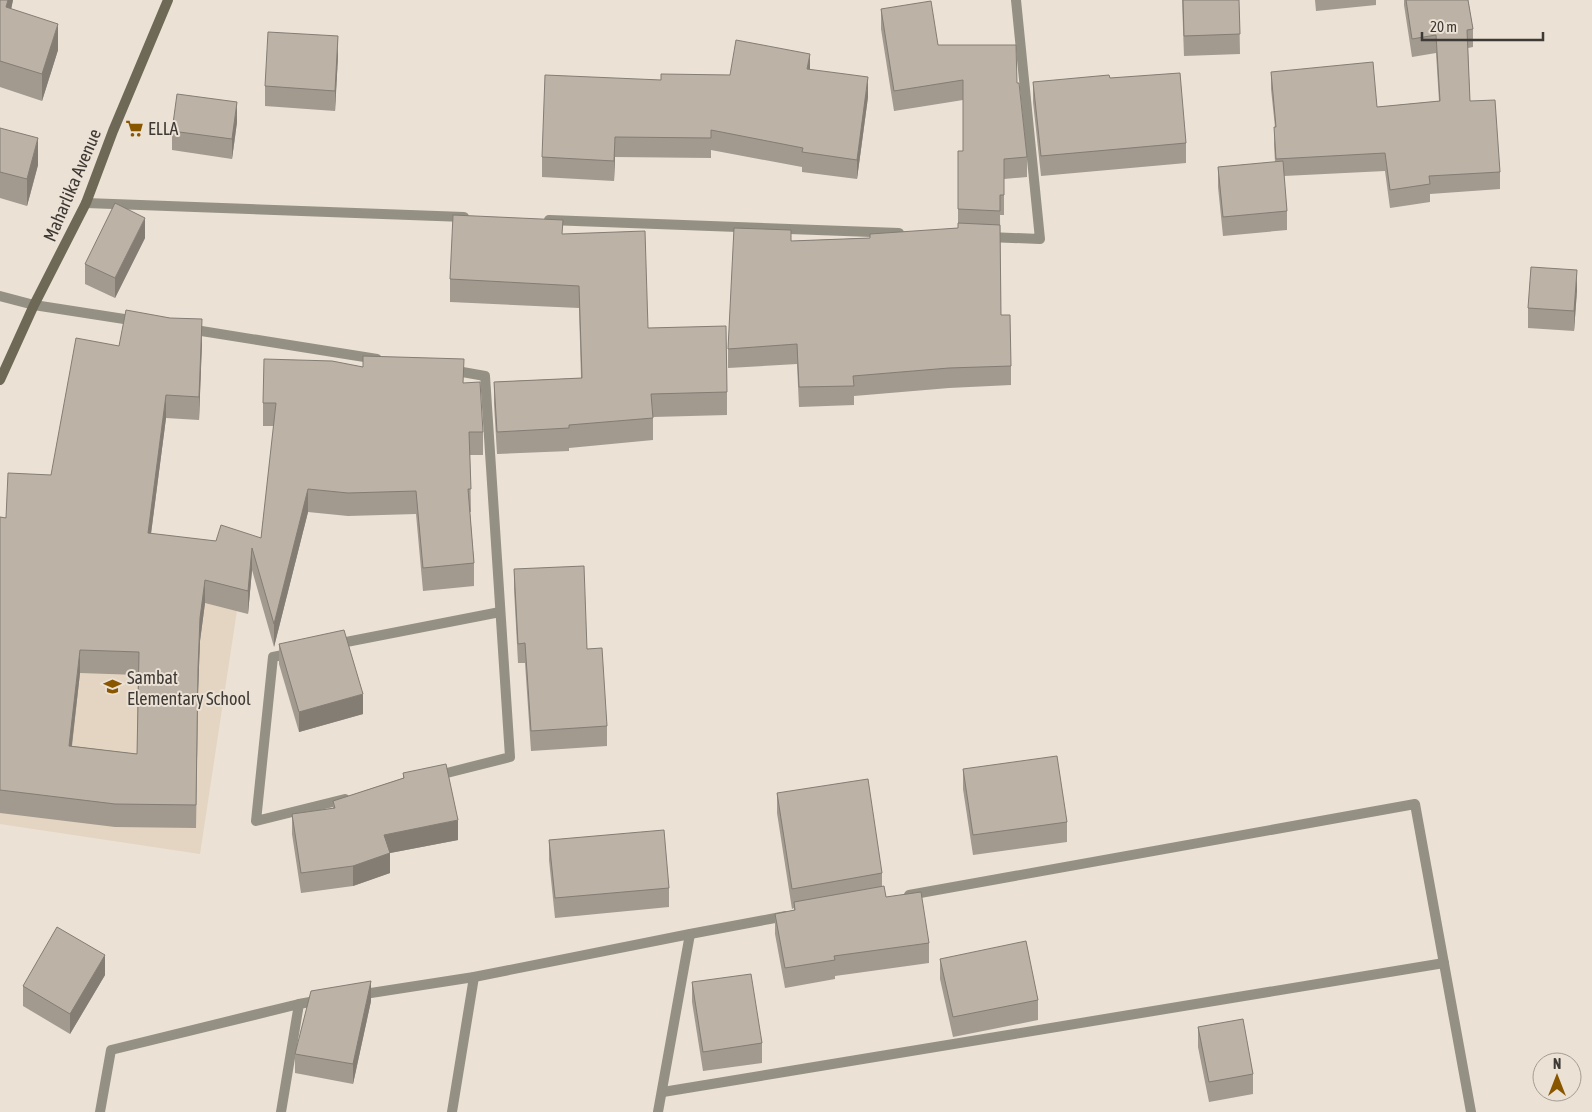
<svg xmlns="http://www.w3.org/2000/svg" width="1592" height="1112" viewBox="0 0 1592 1112" font-family="'Asap Condensed',sans-serif">
<style>
.built{fill:#e4d5c2}
.lines{fill:none;stroke-linecap:round;stroke-linejoin:round}
.minor{stroke:#949083;stroke-width:10}
.secondary{stroke:#6e6956;stroke-width:10}
.wall{fill:#a2998f;fill-rule:evenodd}
.shaded-wall{fill:#847d74}
.building{fill:#bcb2a6;stroke:#847d74;fill-rule:evenodd}
.labels{text-anchor:middle;dominant-baseline:central;stroke-width:4;stroke-linejoin:round;paint-order:stroke}
.poi-label{font-size:18px;fill:#3d3934;stroke:#ebe1d5;text-anchor:start}
.street-label{font-size:18px;fill:#3d3934;stroke:#ebe1d5}
</style>
<rect width="100%" height="100%" fill="#ebe1d5"/>
<path class="built" d="M0 518 246 551 200 854 0 824Z"/>
<g class="lines">
<g class="minor">
<path d="M86 203 464 217"/>
<path d="M549 220 899 233"/>
<path d="M989 237 1040 239 1016 0"/>
<path d="M0 296 34 305 137 321"/>
<path d="M189 329 377 359"/>
<path d="M336 644 500 612"/>
<path d="M293 653 273 657 256 821 345 799"/>
<path d="M435 776 510 757 485 376 451 370"/>
<path d="M909 895 1415 804 1471 1112"/>
<path d="M358 995 474 977 690 934 786 916"/>
<path d="M663 1092 1444 963"/>
<path d="M100 1112 111 1050 299 1004 321 1000"/>
<path d="M281 1112 299 1004"/>
<path d="M452 1112 474 977"/>
<path d="M658 1112 690 934"/>
</g>
<path class="secondary" d="M0 380 34 305 86 203 113 131 168 0"/>
</g>
<g class="wall">
<path d="M0 0H13L11 9 58 50 42 101 0 87Z"/>
<path d="M1182 0H1239L1240 54 1184 56Z"/>
<path d="M1315 0H1376V5L1316 11Z"/>
<path d="M1404 0H1468L1473 29V47L1468 48 1470 101 1500 172V189L1430 194V202L1390 208 1385 171 1284 176 1287 211V230L1223 236 1218 187V167L1275 162 1274 144 1275 127 1271 89V72L1377 107 1439 101 1436 53 1412 57 1404 5Z"/>
<path d="M881 9 938 45 1017 83 1027 157V177L1004 179V215H1000L1001 315 1011 366V385L949 388 854 396V405L799 407 797 364 728 368V349L791 241 870 238 958 228V151H963V100L894 111 881 29Z"/>
<path d="M338 56 335 111 265 106V86Z"/>
<path d="M810 70 868 97 857 179 802 172V167L711 150V158L615 157 614 181 542 177V157L730 75Z"/>
<path d="M1110 78 1186 143V163L1041 176 1033 102V82Z"/>
<path d="M237 122 232 159 172 150V131Z"/>
<path d="M0 128 38 165 27 206 0 198Z"/>
<path d="M563 234 648 328 727 392V415L653 417V440L569 448V451L497 454 494 404V382L581 378 579 308 450 302V279Z"/>
<path d="M145 238 115 298 85 284V264Z"/>
<path d="M1577 290 1574 331 1528 328V308Z"/>
<path d="M202 342 199 420 166 418 151 534 216 541 261 538 274 426H263V403L363 367 464 383 483 432V455H470L471 512H470L474 563V586L423 591 416 514 348 516 308 512 274 647 252 570 248 614 205 603 200 641 198 692 196 828 115 827 0 813V517L6 518 51 475 119 346ZM80 673 138 675 137 754 72 746Z"/>
<path d="M514 569 587 649 607 726V746L531 751 525 663H518L514 589Z"/>
<path d="M279 644 363 714 299 732 279 664Z"/>
<path d="M963 769 1067 822V842L973 855 963 789Z"/>
<path d="M403 773 458 840 390 853V873L353 886 301 893 292 834V814L333 808V801L403 778Z"/>
<path d="M777 793 882 873V887L886 897 929 943V963L835 976V979L785 988 775 934V914L794 910V908L792 909 777 813Z"/>
<path d="M549 840 669 888V907L555 918 549 860Z"/>
<path d="M940 959 1038 1000V1020L953 1037 940 979Z"/>
<path d="M105 975 70 1034 23 1006V986Z"/>
<path d="M692 982 762 1043V1063L703 1071 692 1002Z"/>
<path d="M371 1001 353 1084 295 1073V1054Z"/>
<path d="M1198 1027 1253 1074V1094L1209 1102 1198 1047Z"/>
</g>
<g class="shaded-wall">
<path d="M8 0H13L6 34V7Z"/>
<path d="M58 24V50L42 101V74Z"/>
<path d="M338 36V56L335 111V91Z"/>
<path d="M810 54V74L807 69Z"/>
<path d="M868 77V97L857 179V160Z"/>
<path d="M237 102V122L232 159V139Z"/>
<path d="M615 137V157L614 181V161Z"/>
<path d="M38 138V165L27 206V179Z"/>
<path d="M145 218V238L115 298V278Z"/>
<path d="M1577 270V290L1574 331V311Z"/>
<path d="M202 319V342L199 420V397Z"/>
<path d="M166 395V418L148 556V533Z"/>
<path d="M308 489V512L274 647V624Z"/>
<path d="M252 548V570L248 614V591Z"/>
<path d="M205 580V603L200 641 198 692 196 828 198 669 200 618Z"/>
<path d="M80 650V673L69 769V746Z"/>
<path d="M363 694V714L299 732V712Z"/>
<path d="M458 820V840L390 853V873L353 886V866L384 835Z"/>
<path d="M105 955V975L70 1034V1014Z"/>
<path d="M371 981V1001L353 1084V1064Z"/>
</g>
<g class="building">
<path d="M0 0H8L6 7 58 24 42 74 0 61Z"/>
<path d="M1183 0H1239L1240 34 1184 36Z"/>
<path d="M1406 0H1468L1473 29 1467 30 1470 101 1495 100 1500 172 1429 176 1430 184 1390 190 1385 153 1276 159 1274 127H1276L1271 72 1373 62 1377 107 1440 101 1436 35 1412 39Z"/>
<path d="M931 1 938 45H1016L1017 83H1019L1027 157 1004 159V195H1000V211L958 209V151H963V80L894 91 881 9Z"/>
<path d="M268 32 338 36 335 91 265 86Z"/>
<path d="M736 40 810 54 807 69 868 77 857 160 802 152 803 148 711 130V138L615 137 614 161 542 157 545 75 661 80V74L730 75Z"/>
<path d="M1180 73 1186 143 1041 156 1033 82 1109 75 1110 78Z"/>
<path d="M177 94 237 102 232 139 172 131Z"/>
<path d="M0 128 38 138 27 179 0 172Z"/>
<path d="M1283 161 1287 211 1223 217 1218 167Z"/>
<path d="M115 203 145 218 115 278 85 264Z"/>
<path d="M453 215 563 220 562 234 645 231 648 328 726 326 727 392 651 394 653 418 569 425V428L497 432 494 382 582 378 579 286 450 279Z"/>
<path d="M958 223 1000 225 1001 315H1010L1011 366 949 368 853 376 854 386 799 387 797 344 728 349 734 228 791 230V241L870 238V234L958 228Z"/>
<path d="M1531 267 1577 270 1574 311 1528 308Z"/>
<path d="M126 310 170 318 202 319 199 397 166 395 148 533 216 541 221 525 261 538 276 403H263L264 359 332 361 363 367V356L464 359 463 383 480 382 483 432H469L471 489H468L474 563 423 568 416 491 348 493 308 489 274 624 252 548 248 591 205 580 200 618 198 669 196 805 115 804 0 790V517L6 518 8 473 51 475 76 338 119 346ZM80 650 139 652 137 754 69 746Z"/>
<path d="M584 566 587 649 602 648 607 726 531 731 525 643 518 644 514 569Z"/>
<path d="M344 630 363 694 299 712 279 644Z"/>
<path d="M1057 756 1067 822 973 835 963 769Z"/>
<path d="M446 764 458 820 384 835 390 853 353 866 301 873 292 814 335 808 333 801 404 778 403 773Z"/>
<path d="M868 779 882 873 792 889 777 793Z"/>
<path d="M664 830 669 888 555 898 549 840Z"/>
<path d="M884 886 886 897 921 892 929 943 834 956 835 960 785 968 775 914 795 910 794 902Z"/>
<path d="M57 927 105 955 70 1014 23 986Z"/>
<path d="M1026 941 1038 1000 953 1017 940 959Z"/>
<path d="M751 974 762 1043 703 1052 692 982Z"/>
<path d="M371 981 353 1064 295 1054 311 991Z"/>
<path d="M1243 1019 1253 1074 1209 1082 1198 1027Z"/>
</g>
<defs>
<symbol id="supermarket-bare" viewBox="-9 -9 18 18"><path d="M-6-5.5h2.5l.6 2H6L4.5 2H-2.5L-4.4-4H-6ZM-1.5 3.2a1.3 1.3 0 1 0 .1 0ZM3 3.2a1.3 1.3 0 1 0 .1 0Z" fill="#895700" stroke="#ebe1d5" stroke-width="2.5" paint-order="stroke"/></symbol>
<symbol id="school-bare" viewBox="-9 -9 18 18"><path d="M0-5L7-2L0 1L-7-2ZM-4 1L0 2.5L4 1V4Q0 6-4 4Z" fill="#895700" stroke="#ebe1d5" stroke-width="2.5" paint-order="stroke"/></symbol>
</defs>
<g fill-rule="evenodd">
<use href="#supermarket-bare" x="122" y="116" width="25" height="25"/>
<use href="#school-bare" x="100" y="674" width="25" height="25"/>
</g>
<g class="labels">
<g class="poi-label">
<text x="148" y="128">ELLA</text>
<text x="127" y="677">Sambat<tspan x="127" dy="21">Elementary School</tspan></text>
</g>
<g class="street-label">
<text transform="translate(72 185) rotate(-67)">Maharlika Avenue</text>
</g>
</g>
<g transform="translate(1557 1077)"><circle r="24" fill="#ebe1d5" stroke="#a59e95"/>
<path d="M0-4L9 19L0 12L-9 19Z" fill="#895700"/>
<text y="-8" font-size="14" font-weight="bold" text-anchor="middle" fill="#3d3934">N</text>
</g>
<path d="M1422 32v8h121v-8" fill="none" stroke="#3d3934" stroke-width="2.5"/>
<text x="1430" y="32" font-size="15" fill="#3d3934" stroke="#ebe1d5" stroke-width="4" paint-order="stroke">20 m</text>
</svg>
